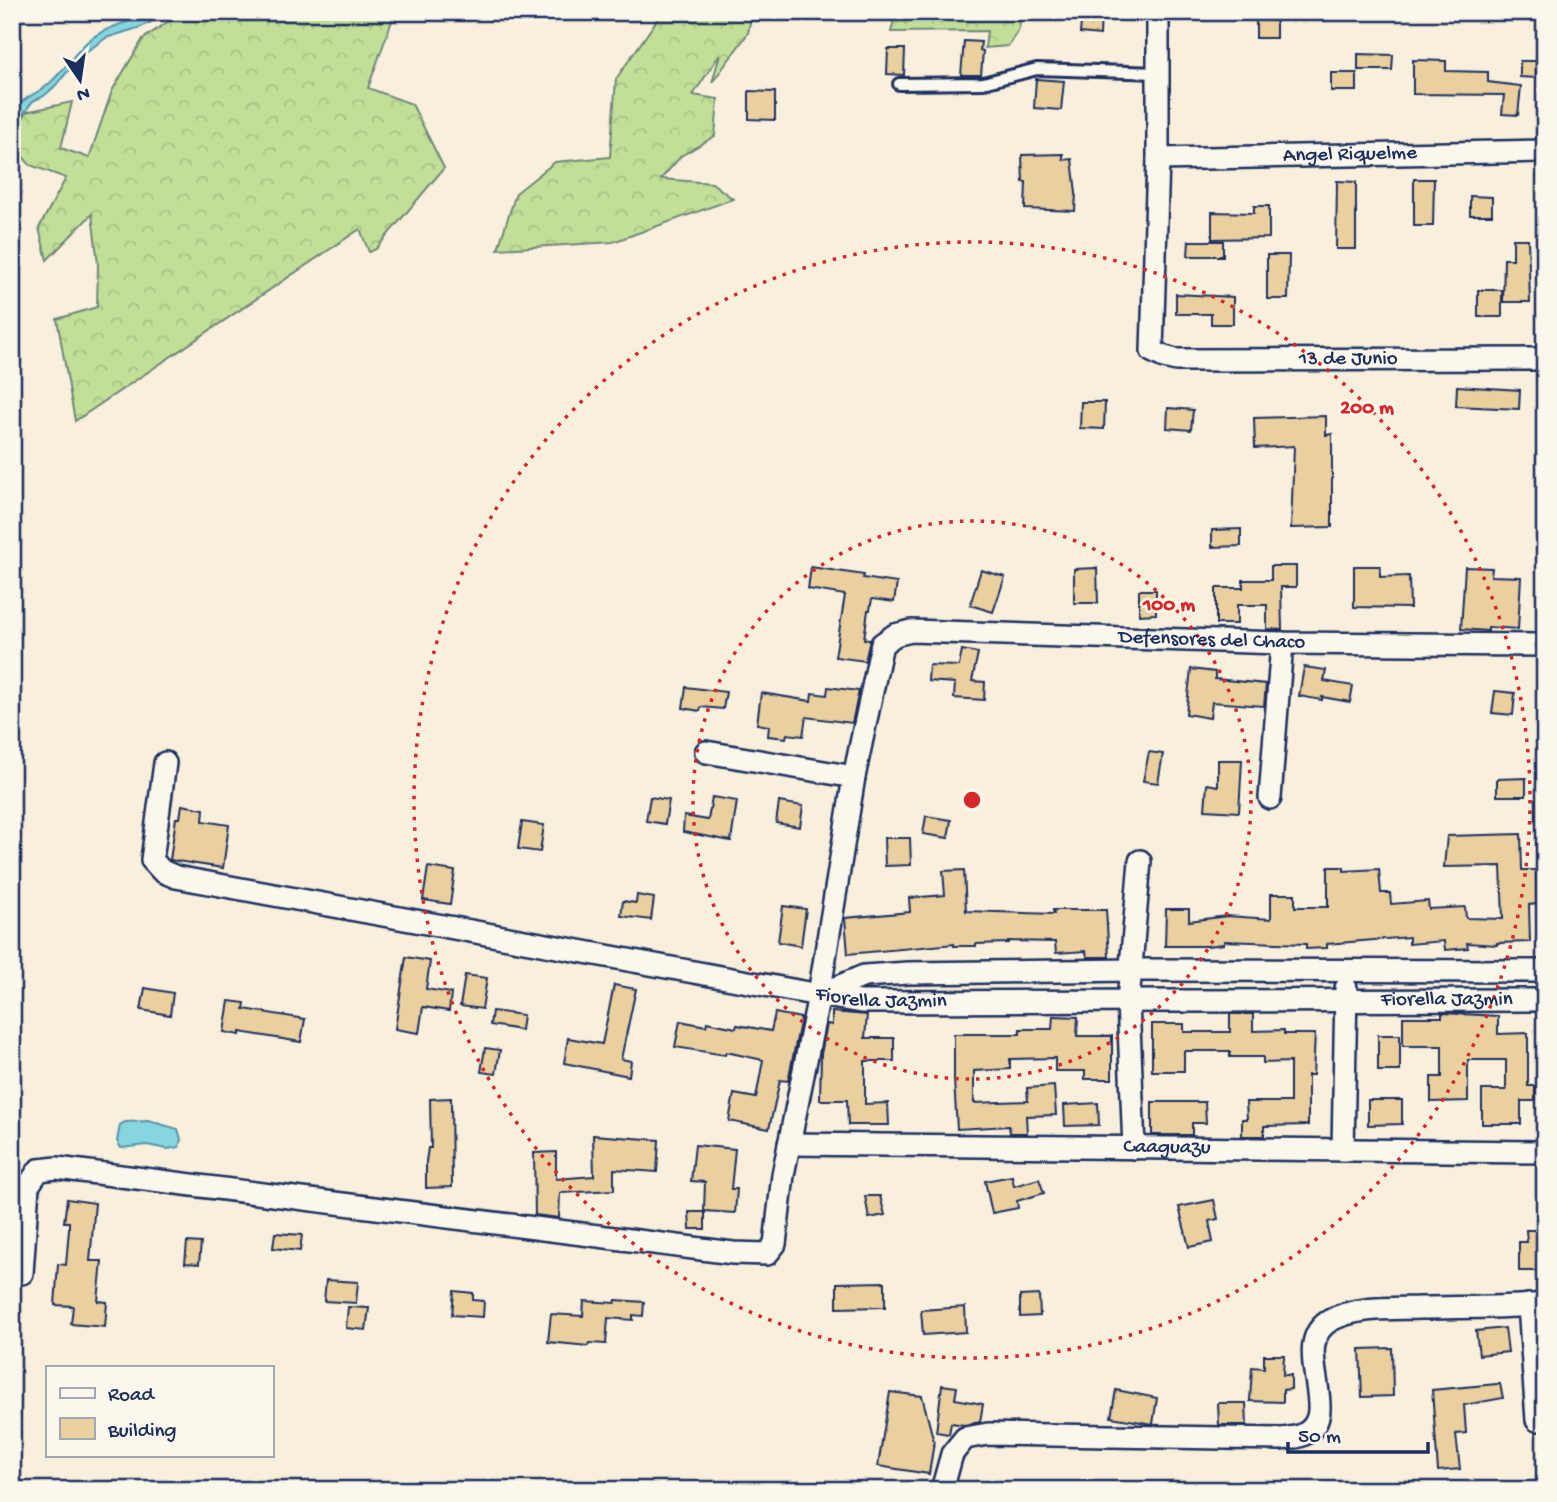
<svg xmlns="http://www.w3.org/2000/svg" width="1557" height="1502" viewBox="0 0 1557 1502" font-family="'Gochi Hand',sans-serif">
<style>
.forest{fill:url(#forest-crowns);stroke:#6f877a;stroke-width:2}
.water{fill:#85d6de;stroke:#5b93ab;stroke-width:2}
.building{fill:#eacf9f;stroke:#1b2f5e;stroke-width:2}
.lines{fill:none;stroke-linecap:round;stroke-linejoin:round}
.lane-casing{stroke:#1b2f5e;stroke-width:16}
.street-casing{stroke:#1b2f5e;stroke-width:26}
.lane{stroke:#fbf7ec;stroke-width:10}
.street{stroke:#fbf7ec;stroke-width:21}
.ring{fill:none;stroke:#d62828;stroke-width:3.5;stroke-dasharray:3.5 7}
.labels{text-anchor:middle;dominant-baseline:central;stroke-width:5;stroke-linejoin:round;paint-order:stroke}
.street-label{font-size:21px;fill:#1b2f5e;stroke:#fbf7ec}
.centre{fill:#d62828;stroke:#fbf7ec;stroke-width:3.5}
.ring-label{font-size:21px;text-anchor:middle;font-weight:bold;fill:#d62828;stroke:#fbf7ec;stroke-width:5;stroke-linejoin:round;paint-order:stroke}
</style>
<defs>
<pattern id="forest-crowns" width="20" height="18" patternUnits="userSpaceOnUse" patternTransform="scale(1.75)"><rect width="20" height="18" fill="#c3df97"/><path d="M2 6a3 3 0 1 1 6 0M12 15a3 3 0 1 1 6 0" fill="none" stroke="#a7c085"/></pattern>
</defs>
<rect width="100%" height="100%" fill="#f8efdd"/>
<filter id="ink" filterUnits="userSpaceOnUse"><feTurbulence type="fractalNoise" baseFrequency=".0143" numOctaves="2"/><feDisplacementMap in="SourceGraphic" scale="14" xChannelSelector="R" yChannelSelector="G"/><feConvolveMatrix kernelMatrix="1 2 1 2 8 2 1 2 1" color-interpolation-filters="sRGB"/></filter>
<g filter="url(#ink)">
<g class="forest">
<path d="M182 12H395L368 88 412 104 444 168 376 249 369 252 360 229 75 421 57 319 97 307 98 264 92 214 47 260 39 228 66 178 30 165 12 144V140L26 112 72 102 61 148 89 158 112 91 143 39Z"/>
<path d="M657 12H752L748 33 712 83 720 54 693 95 718 99 715 136 681 156 661 179 712 183 733 199 613 242 498 249 516 193 555 162 610 157 616 79 659 17Z"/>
<path d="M896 12H1021L1019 29 1008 46 985 48 987 31 891 32Z"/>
</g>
<g class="water">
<path d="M157 12H172L141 27 106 38 83 54 55 86 44 96 33 101 12 129C12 96 32 100 51 82 64 70 74 54 87 42 107 25 134 21 157 12Z"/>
<path d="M149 1121 178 1129 181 1139 179 1147 167 1149 147 1145 121 1148 117 1141 120 1125 125 1122Z"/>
</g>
<g class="building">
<path d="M1082 12H1101L1100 35 1080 33Z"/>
<rect x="1256" y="14" width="20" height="24"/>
<path d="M964 41 981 42 980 50 983 51 981 75H961Z"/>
<path d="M888 49H905L904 75 887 74Z"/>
<path d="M1358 54 1393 55 1392 70H1358Z"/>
<path d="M1413 60 1446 61V71L1488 72V82L1521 86 1518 115 1502 114 1504 95 1413 94Z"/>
<path d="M1520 61H1536V78L1520 77Z"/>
<rect x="1331" y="73" width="26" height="18"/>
<path d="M1036 79 1064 81 1061 110 1034 108Z"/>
<path d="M749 91 775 92V120L749 119Z"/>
<path d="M1063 154V160L1072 159 1076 193 1075 211 1025 209 1026 182H1023L1022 155Z"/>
<path d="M1414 179H1434L1433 226H1414Z"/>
<path d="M1337 181 1356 182V249H1336Z"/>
<path d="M1470 196 1492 197V215H1470Z"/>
<path d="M1254 206H1269V238L1212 239V212L1254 213Z"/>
<path d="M1513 239H1528L1530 302H1503L1504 259H1513Z"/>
<path d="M1189 241H1223V256H1188Z"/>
<path d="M1267 255H1289L1288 299H1267Z"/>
<rect x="1478" y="290" width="24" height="27"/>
<path d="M1176 294 1233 297V324H1211V314H1176Z"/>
<path d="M1457 386 1520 390 1519 409 1456 406Z"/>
<path d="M1081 402H1105L1104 429 1080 428Z"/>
<path d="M1168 408 1193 410 1191 430 1167 428Z"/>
<path d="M1326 416V435L1332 434V527L1291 528 1294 446 1255 448 1254 418Z"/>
<path d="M1241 529V546L1212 547V530Z"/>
<path d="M1271 566H1296V587H1281L1282 630 1267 629V605H1237V624H1216V588H1243V580H1271Z"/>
<path d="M1354 566H1380V577L1409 576 1410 608 1354 607Z"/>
<path d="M811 567 864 575 863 578 897 583 894 602 872 599 870 610H868L864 639 870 640 865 661 835 657 845 595 808 589Z"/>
<path d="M1465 567 1492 568 1491 576 1521 577 1518 629 1488 627V631L1461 629Z"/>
<path d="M1097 568 1098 603H1074V569Z"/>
<path d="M981 570 1005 577 993 612 970 605Z"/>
<path d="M1139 590H1156V614L1139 615Z"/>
<path d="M962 650 978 653 972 681 985 682 984 700 954 698 955 683 928 681 929 665 959 666Z"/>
<path d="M1304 667 1326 670 1324 681 1353 686 1350 702 1322 697V700L1299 696Z"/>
<path d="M1191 669 1215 672V679L1266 684 1264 706 1212 702 1210 718 1186 714Z"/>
<path d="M686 687 726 692 723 709 701 707 700 711 683 708Z"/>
<path d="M828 687 859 691 852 723 806 717 803 736 787 734 786 738 768 736 769 726 757 724 761 693 811 701 812 693 827 695Z"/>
<path d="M1495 691 1515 693 1513 715 1492 713Z"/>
<path d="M1149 752 1163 754 1158 783 1143 781Z"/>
<path d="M1218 760H1242L1239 812 1205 810 1207 784 1218 786Z"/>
<path d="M1526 778V796H1497V779Z"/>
<path d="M650 797 669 800 665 824 646 821Z"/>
<path d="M712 797 737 801 731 841 683 832 684 816 708 820Z"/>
<path d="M779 802 803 806 800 827 776 823Z"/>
<path d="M182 805 204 809 203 821 229 825 223 868 170 860 176 818H180Z"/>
<path d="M926 816 951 820 948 838 923 834Z"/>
<path d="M522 822 544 825 540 852 518 849Z"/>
<path d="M1521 834 1522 870H1536L1537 904 1529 905 1530 942 1497 943V945L1467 943 1468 948 1445 950 1444 941 1409 944V937L1327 944V948L1306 949V944L1224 941V944L1207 946H1165L1166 909H1189V921L1227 916 1271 919V894H1295V907H1328V867H1344V871L1379 869 1381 893H1390L1391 904 1428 901 1429 909 1465 907 1466 918 1503 919 1501 866 1444 867 1447 836Z"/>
<path d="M884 838H910L911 865 885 866Z"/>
<path d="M428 867 455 871 450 904 423 900Z"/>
<path d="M964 870 966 911 1054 914 1053 910H1106L1109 957H1087L1086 951 1056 953 1055 942 1008 941V943L976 944V946H954V944L848 954 845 918 910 912 909 898 945 895 943 871Z"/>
<path d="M637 895 654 898 651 920 621 916 623 901 636 903Z"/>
<path d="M783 906 806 909 801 946 778 942Z"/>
<path d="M406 957 430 961 426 989 451 993 449 1011 423 1007 419 1033 395 1029Z"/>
<path d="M465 975 487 978 482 1009 460 1006Z"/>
<path d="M614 985 636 989 621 1059 631 1061 629 1076 564 1063 568 1038 602 1044Z"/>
<path d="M145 988 173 993 170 1015 141 1010Z"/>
<path d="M229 1001 245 1003 244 1009 305 1019 301 1042 240 1032V1035L224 1032Z"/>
<path d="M492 1011 523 1015 521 1030 490 1025Z"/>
<path d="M832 1012 867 1015 865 1038H894V1061H865V1104L888 1103 889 1125H848L847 1100H820L821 1054 827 1024 832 1025Z"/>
<path d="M775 1013 801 1018 788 1081 780 1080 769 1129 729 1121 734 1094 756 1098 763 1060 726 1052 725 1055 675 1047 680 1021 706 1026 707 1022 736 1028 737 1025 771 1031Z"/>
<path d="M1442 1013 1498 1016V1034L1528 1033V1086H1535V1101H1521V1124H1482V1090H1506V1060H1468V1101L1431 1102V1077H1442V1046H1403V1017H1442Z"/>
<path d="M1230 1014H1253V1031L1284 1030V1034H1315L1313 1075H1308V1125L1264 1126V1136H1242V1119H1247L1246 1102H1290V1062L1263 1063V1057H1230V1051H1184V1071H1152V1024H1184V1032H1230Z"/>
<path d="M1053 1016 1078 1017 1077 1036H1112V1079H1085V1071H1055V1058L1010 1059V1069L974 1071V1103L1028 1101 1027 1088 1054 1086 1056 1115 1026 1116 1027 1133H1010L1009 1126 957 1129 954 1080V1034H1020V1029H1052Z"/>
<rect x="1378" y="1035" width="22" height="36"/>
<path d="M485 1048 500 1050 496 1074 481 1072Z"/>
<path d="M451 1098 452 1187 426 1188V1161L428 1148H431L430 1099Z"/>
<path d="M1368 1100H1402V1124L1368 1125Z"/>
<path d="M1152 1102H1205L1206 1123H1192V1135H1152Z"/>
<path d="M1098 1103 1099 1125 1065 1126 1064 1105Z"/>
<path d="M593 1135 659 1140 657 1172 614 1169V1190L560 1193 559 1218 535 1215 534 1153 556 1152V1179L594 1176Z"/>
<path d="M695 1145 735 1149 731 1189H737L735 1213 704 1211 705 1182 691 1181Z"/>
<path d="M1012 1176 1014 1186 1039 1179 1044 1193 1017 1201 1018 1208 992 1213 985 1181Z"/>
<path d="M865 1196H880L885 1215 869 1218Z"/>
<path d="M67 1199 95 1203 90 1261H102L98 1301 107 1302 105 1327 71 1324 73 1306 55 1305 58 1264 66 1265 69 1229V1222H64Z"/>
<path d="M1214 1200 1218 1219 1209 1221 1213 1242 1189 1247 1179 1207Z"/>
<path d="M689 1212H705V1229H690Z"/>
<path d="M1526 1230H1545V1271H1519V1242H1527Z"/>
<path d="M275 1233 302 1235 300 1251 273 1248Z"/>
<path d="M187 1242 201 1243 199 1264 185 1263Z"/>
<path d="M326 1280 358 1282 356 1303 324 1301Z"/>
<path d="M885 1282V1307L837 1308V1283Z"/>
<path d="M454 1291 473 1293V1300L484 1301 483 1317 452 1315Z"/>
<path d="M1039 1295 1040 1316 1020 1317V1296Z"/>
<path d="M616 1300 644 1302 643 1316 633 1315V1320L608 1318 606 1344 589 1343 588 1346 548 1342 551 1314 583 1316 584 1301 615 1303Z"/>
<path d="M348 1307 369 1308 366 1330 346 1328Z"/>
<path d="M965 1307 966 1332 923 1335 921 1310Z"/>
<path d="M1505 1328 1508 1352 1479 1355 1476 1331Z"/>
<path d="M1392 1348 1393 1396 1362 1397 1360 1349Z"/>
<path d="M1264 1355H1284L1283 1375H1291V1389L1283 1390V1402L1250 1401 1252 1367 1264 1368Z"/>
<path d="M1497 1384H1500L1503 1398 1464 1405 1466 1433 1456 1434 1460 1469 1438 1471 1432 1390Z"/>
<path d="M942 1385 957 1387 955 1399 983 1404 980 1422 964 1425 951 1423 949 1434 936 1432Z"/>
<path d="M1116 1390 1157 1398 1153 1424 1111 1417Z"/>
<path d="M890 1392 922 1396 934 1442 929 1474 878 1466Z"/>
<path d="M1218 1403H1246L1247 1425H1219Z"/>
</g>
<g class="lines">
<defs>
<path id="lane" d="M899 84 983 83 1037 69 1158 73"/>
<g id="street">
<path id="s1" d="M1158 12V159L1152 351 1164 357 1176 360 1545 359"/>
<path id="s2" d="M1158 159 1545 151"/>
<path d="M706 752 854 777"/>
<path id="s3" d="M165 763 152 860 162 871 176 877 819 995 861 1002 1545 1000"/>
<path d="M1270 798 1282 643"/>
<path d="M819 995 864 976 908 973 1131 970 1545 971"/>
<path id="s4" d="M789 1144 1545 1152"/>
<path d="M1134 1148 1128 1001 1140 861"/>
<path d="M1343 1150 1346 988"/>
<path id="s5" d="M22 1273 28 1186 39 1170 57 1168 733 1253 767 1254 775 1244 783 1175 819 995 854 777 882 644 895 635 911 631 1282 643 1545 645"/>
<path d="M1529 1305 1537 1420"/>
<path d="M942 1490 952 1454 965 1438 988 1434 1281 1439C1288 1438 1296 1438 1302 1435 1346 1417 1286 1344 1331 1320 1357 1306 1392 1309 1421 1308 1462 1307 1504 1308 1545 1304"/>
</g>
</defs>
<use href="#lane" class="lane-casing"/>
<use href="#street" class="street-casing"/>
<use href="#lane" class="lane"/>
<use href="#street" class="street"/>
</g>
</g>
<g class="ring">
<circle cx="972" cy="800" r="279"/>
<circle cx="972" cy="800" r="558"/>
</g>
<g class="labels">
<g class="street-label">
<text stroke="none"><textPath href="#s2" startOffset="192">Angel Riquelme</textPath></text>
<text stroke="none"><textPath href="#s1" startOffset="537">13 de Junio</textPath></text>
<text stroke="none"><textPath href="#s5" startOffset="1796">Defensores del Chaco</textPath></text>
<text stroke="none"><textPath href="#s3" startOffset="844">Fiorella Jazmin</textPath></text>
<text stroke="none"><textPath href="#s3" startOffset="1410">Fiorella Jazmin</textPath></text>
<text stroke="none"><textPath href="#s4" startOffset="378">Caaguazu</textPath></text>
</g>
</g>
<circle cx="972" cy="800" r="10" class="centre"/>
<g class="ring-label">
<text x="1367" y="413">200 m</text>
<text x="1169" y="610">100 m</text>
</g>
<rect width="1557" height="1502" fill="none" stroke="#fbf7ec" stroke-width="42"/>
<rect x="21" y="21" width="1515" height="1460" fill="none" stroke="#1b2f5e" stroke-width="2.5" filter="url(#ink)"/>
<rect x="46" y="1366" width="228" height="91" fill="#fbf7ec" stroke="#a1a7b3" stroke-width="2"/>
<rect x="60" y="1388" width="35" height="10" fill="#fbf7ec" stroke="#a1a7b3" stroke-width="2"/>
<text x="108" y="1400" font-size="21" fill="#1b2f5e">Road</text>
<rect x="60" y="1418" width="35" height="21" fill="#eacf9f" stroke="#a1a7b3" stroke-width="2"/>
<text x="108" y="1436" font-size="21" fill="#1b2f5e">Building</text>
<g transform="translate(80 80) rotate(167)" stroke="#fbf7ec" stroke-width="5" paint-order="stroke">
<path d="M0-5L12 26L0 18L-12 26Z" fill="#1b2f5e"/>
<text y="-10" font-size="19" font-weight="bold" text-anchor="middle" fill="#1b2f5e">N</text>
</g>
<path d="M1288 1442v10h140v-10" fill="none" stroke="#1b2f5e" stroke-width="3.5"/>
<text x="1298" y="1442" font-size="21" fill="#1b2f5e" stroke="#fbf7ec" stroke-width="5" paint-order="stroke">50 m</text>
</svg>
